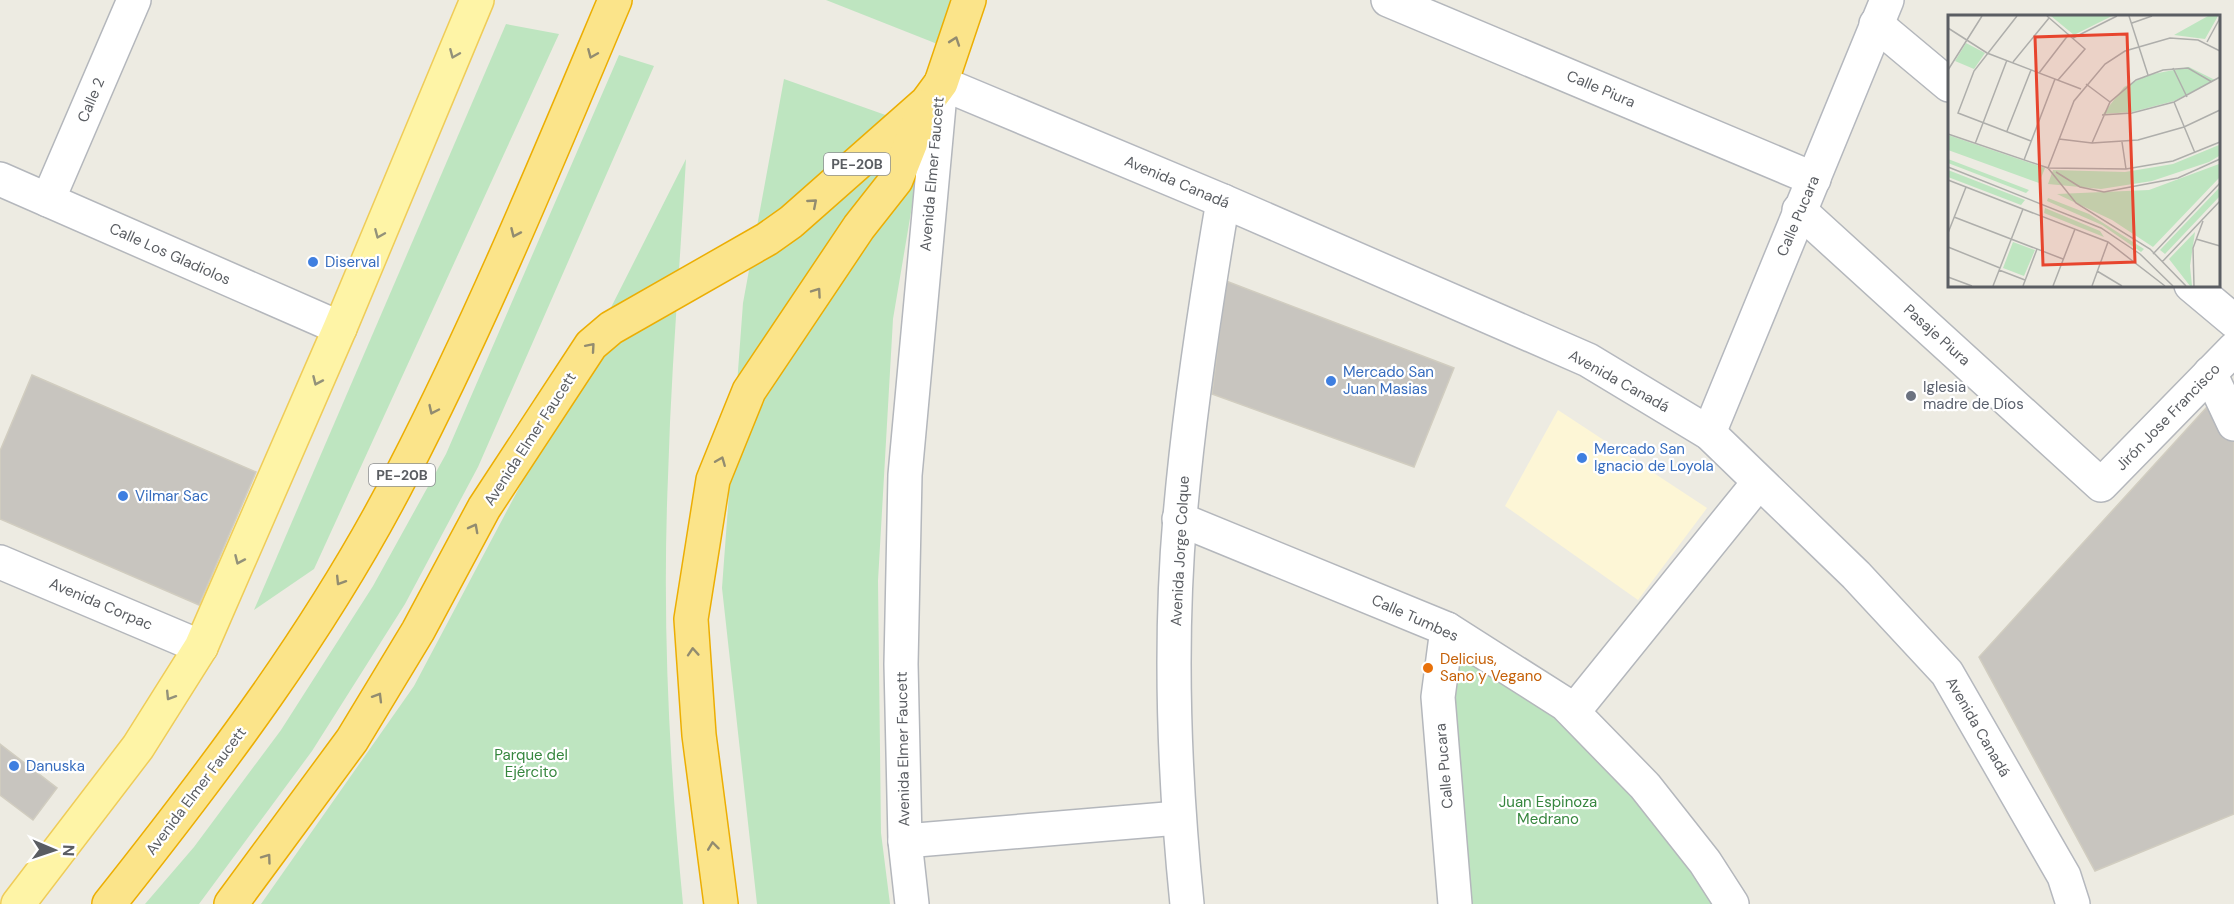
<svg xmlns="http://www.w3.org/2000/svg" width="2234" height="904" viewBox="0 0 2234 904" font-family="'DM Sans',sans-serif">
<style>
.commercial{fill:#fdf6d6}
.green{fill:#bee5c0}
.building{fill:#c8c5bf;stroke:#d1cdc0;stroke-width:1.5}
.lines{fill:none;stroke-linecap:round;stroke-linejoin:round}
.street-casing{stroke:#b4b7bc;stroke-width:36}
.secondary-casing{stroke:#b5b8be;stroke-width:36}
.primary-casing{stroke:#efcc58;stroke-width:36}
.highway-casing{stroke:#ecae03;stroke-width:36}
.street{stroke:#fff;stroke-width:33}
.secondary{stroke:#fff;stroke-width:33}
.primary{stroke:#fef4a6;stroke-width:33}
.highway{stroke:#fbe48a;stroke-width:33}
.oneway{stroke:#928c70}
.oneway2{stroke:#93927a}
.shop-dot{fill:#3f7fe0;stroke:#fff;stroke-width:2}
.worship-dot{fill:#6b7280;stroke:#fff;stroke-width:2}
.food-dot{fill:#e8710a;stroke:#fff;stroke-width:2}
.labels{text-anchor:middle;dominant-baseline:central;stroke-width:4.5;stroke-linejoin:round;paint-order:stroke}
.shield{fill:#fff;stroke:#8c8e91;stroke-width:1.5}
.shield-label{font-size:14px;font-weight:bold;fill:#5a5d62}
.street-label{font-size:15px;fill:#5a5d62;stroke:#fff}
.shop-label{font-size:15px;fill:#366cbe;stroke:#fff;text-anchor:start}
.worship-label{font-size:15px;fill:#5b616d;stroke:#fff;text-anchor:start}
.food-label{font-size:15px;fill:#c56008;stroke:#fff;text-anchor:start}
.park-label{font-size:15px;fill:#36863e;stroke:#fff}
.inset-road{fill:none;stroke:#aeaeab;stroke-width:1.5}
.view{fill:#e7452e;fill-opacity:0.15;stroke:#e7452e;stroke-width:3}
.inset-edge{fill:none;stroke:#5a5d62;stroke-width:3}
</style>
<rect width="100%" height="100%" fill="#edebe2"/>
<path class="commercial" d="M1558 410 1707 508 1638 600 1505 506Z"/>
<g class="green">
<path d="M826 0H958L945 47Z"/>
<path d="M506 24 559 34 314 569 254 610Z"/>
<path d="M619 55 654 66 478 467 405 604 312 751 199 904H145L194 847 281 730 373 586 446 454Z"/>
<path d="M784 79 925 129 893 319 878 581 881 833 890 904H757L722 588 743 303Z"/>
<path d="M686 159C680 265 671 371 668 477 662 620 669 762 683 904H261L414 686 537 454Z"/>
<path d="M1457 638 1590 723 1738 904H1464L1446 697Z"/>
</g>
<g class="building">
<path d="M1226 281 1454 368 1414 467 1212 394Z"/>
<path d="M32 375 256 472 199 605 0 519V451Z"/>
<path d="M2216 397 2234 439V814L2095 871 1979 657Z"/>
<path d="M0 744 57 788 33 820 0 795Z"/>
</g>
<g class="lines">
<defs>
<g id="street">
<path d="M1388 0 1814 179"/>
<path d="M1876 24 1949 85"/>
<path d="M0 179 340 328"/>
<path d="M48 200 134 0"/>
<path d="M1799 210 2101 485 2234 349"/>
<path d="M2191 285 2234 321"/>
<path d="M2210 373 2234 424"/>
<path d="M1179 519 1447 629 1565 704 1645 786 1705 862 1732 904"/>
<path d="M0 562 201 647"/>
<path d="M1447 629 1438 697 1455 904"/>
<path d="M1574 711 1759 482"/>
<path d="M905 841 1178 818"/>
<path d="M912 904 905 841 901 664 905 475 941 83"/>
<path d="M1187 904C1174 776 1169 645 1180 517 1189 411 1205 306 1223 201"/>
</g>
<g id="secondary">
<path d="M941 83 1223 201 1588 360 1709 433 1856 575 1947 673 2064 876 2073 904"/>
<path d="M1709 433 1887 0"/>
</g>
<path id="primary" d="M18 904 138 747 201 647 340 328 477 0"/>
<g id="highway">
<path d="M109 904C217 768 324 627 403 472 482 319 548 159 615 0"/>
<path d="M231 904 352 740 418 631 484 508 591 345 611 328 767 239 791 222 927 102 941 83 969 0"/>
<path d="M721 904 699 735 691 619 713 480 749 391 859 227 896 180 925 107"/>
</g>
</defs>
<use href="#street" class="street-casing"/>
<use href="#secondary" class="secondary-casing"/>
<use href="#primary" class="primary-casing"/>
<use href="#highway" class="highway-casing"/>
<use href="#street" class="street"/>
<use href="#secondary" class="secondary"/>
<use href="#primary" class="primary"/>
<use href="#highway" class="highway"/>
</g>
<defs><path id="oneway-chevron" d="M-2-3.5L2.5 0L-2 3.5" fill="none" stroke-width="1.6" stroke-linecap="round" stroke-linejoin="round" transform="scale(1.5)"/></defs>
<g class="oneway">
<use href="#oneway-chevron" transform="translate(955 41) rotate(-71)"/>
<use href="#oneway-chevron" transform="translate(592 54) rotate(113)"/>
<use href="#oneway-chevron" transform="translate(813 203) rotate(-41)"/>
<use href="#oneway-chevron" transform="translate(515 233) rotate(114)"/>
<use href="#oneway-chevron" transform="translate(817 292) rotate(-55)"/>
<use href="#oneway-chevron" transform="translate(591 347) rotate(-49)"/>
<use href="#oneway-chevron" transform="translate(433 410) rotate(115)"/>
<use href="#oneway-chevron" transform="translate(721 461) rotate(-68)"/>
<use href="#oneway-chevron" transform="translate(474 528) rotate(-62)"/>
<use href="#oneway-chevron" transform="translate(340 581) rotate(122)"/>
<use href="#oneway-chevron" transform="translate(693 652) rotate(-94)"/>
<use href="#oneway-chevron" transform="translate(378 697) rotate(-59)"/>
<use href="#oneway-chevron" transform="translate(713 846) rotate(-97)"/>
<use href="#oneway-chevron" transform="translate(267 858) rotate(-54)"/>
</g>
<g class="oneway2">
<use href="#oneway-chevron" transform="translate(454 54) rotate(113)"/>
<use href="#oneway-chevron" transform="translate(379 234) rotate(113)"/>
<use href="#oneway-chevron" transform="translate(317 381) rotate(114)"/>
<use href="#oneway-chevron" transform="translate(239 560) rotate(114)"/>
<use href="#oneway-chevron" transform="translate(170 696) rotate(122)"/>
</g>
<g class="shop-dot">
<circle cx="313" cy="262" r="6"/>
<circle cx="1331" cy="381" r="6"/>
<circle cx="1582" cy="458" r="6"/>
<circle cx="123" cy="496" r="6"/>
<circle cx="14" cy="766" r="6"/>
</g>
<circle class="worship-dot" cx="1911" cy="396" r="6"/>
<circle class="food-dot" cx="1428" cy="668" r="6"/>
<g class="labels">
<g class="shield">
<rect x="824" y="153" width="66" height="22" rx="4.5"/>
<rect x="369" y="464" width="66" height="22" rx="4.5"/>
</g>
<g class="shield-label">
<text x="857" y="164">PE-20B</text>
<text x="402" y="475">PE-20B</text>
</g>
<g class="street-label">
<text transform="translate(1601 89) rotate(23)">Calle Piura</text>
<text transform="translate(91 100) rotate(-67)">Calle 2</text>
<text transform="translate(932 174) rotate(-85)">Avenida Elmer Faucett</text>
<text transform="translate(1177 182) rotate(23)">Avenida Canadá</text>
<text transform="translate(1798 216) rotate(-67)">Calle Pucara</text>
<text transform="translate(170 254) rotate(24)">Calle Los Gladiolos</text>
<text transform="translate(1937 335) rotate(42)">Pasaje Piura</text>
<text transform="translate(1619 381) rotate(29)">Avenida Canadá</text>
<text transform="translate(2168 417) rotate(-46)">Jirón Jose Francisco</text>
<text transform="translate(530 439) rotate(-57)">Avenida Elmer Faucett</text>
<text transform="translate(1180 551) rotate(-87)">Avenida Jorge Colque</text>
<text transform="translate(101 604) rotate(23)">Avenida Corpac</text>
<text transform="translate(1415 618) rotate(24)">Calle Tumbes</text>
<text transform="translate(1978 727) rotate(60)">Avenida Canadá</text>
<text transform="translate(903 749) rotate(-91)">Avenida Elmer Faucett</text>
<text transform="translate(1444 766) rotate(-95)">Calle Pucara</text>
<text transform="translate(196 791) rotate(-53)">Avenida Elmer Faucett</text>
</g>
<g class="shop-label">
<text x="325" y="262">Diserval</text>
<text x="1343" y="372">Mercado San<tspan x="1343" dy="17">Juan Masias</tspan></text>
<text x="1594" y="449">Mercado San<tspan x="1594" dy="17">Ignacio de Loyola</tspan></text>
<text x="135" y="496">Vilmar Sac</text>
<text x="26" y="766">Danuska</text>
</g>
<g class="worship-label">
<text x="1923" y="387">Iglesia<tspan x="1923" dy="17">madre de Díos</tspan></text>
</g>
<g class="food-label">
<text x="1440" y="659">Delicius,<tspan x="1440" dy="17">Sano y Vegano</tspan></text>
</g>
<g class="park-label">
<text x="531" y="755">Parque del<tspan x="531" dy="17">Ejército</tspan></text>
<text x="1548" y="802">Juan Espinoza<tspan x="1548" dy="17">Medrano</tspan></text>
</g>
</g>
<g transform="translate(1948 15)">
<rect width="272" height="272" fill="#edebe2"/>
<path d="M103 1H164L126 20ZM260 1H270L257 24 226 20ZM18 28 37 38 26 54 7 46ZM241 52 267 65 226 86 184 97 155 99 176 72 200 60ZM0 120 97 153 91 168 0 135ZM271 130V141L261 147 204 166 153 174 100 169 105 155 177 157 225 149ZM0 144 81 175 78 178 0 148ZM271 149V163L205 232 164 205 109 179 201 175ZM0 155 77 185 73 190 0 162ZM271 173V182L217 239 212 235ZM100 183 141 199 196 234 193 237 154 210 99 186ZM97 193 152 216 156 222 96 198ZM247 217 242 251 244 271H242L221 244ZM65 227 87 235 76 261 55 253Z" fill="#bee5c0"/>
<path class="inset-road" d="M69 1 26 56 10 98 83 126M99 1 137 34 110 65M181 1 200 60M184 8 204 1M0 13 39 38 133 74M125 23 169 1M259 27 272 3M272 36 250 25 222 23 177 36 157 49 126 86 100 153 178 154 225 146 272 127M65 47 101 3M225 53 239 82M0 55 34 1M91 58 121 19M138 69 162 87M226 87 247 138M154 100 184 98 226 87 272 62M59 116 83 55M0 119 100 153 128 188 202 234 238 271M111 124 144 128 190 125 236 112 272 95M174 127 178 154M144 128 162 87 188 65 215 55 240 53 264 67M27 129 59 45M76 145 107 64M0 152 153 213 192 239 225 271M108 157 132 172 156 177 230 163 272 144M0 165 160 227 217 271M6 202 115 244M0 218 18 172M248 224 272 231M0 232 52 253M205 239 272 168M214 247 272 186M51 255 77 265M149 256 174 271M0 262 24 271M45 271 75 194M75 271 89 234M105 271 127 214M144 271 160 227M246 271 245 233 255 206"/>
<path class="view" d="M179 19 187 247 95 250 87 22Z"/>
<rect width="272" height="272" class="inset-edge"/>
</g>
<g transform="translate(54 850) rotate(92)" stroke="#ffffff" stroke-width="4.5" paint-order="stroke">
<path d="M0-4.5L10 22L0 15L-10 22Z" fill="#5a5d62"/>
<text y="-9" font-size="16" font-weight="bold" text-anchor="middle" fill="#5a5d62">N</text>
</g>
</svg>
